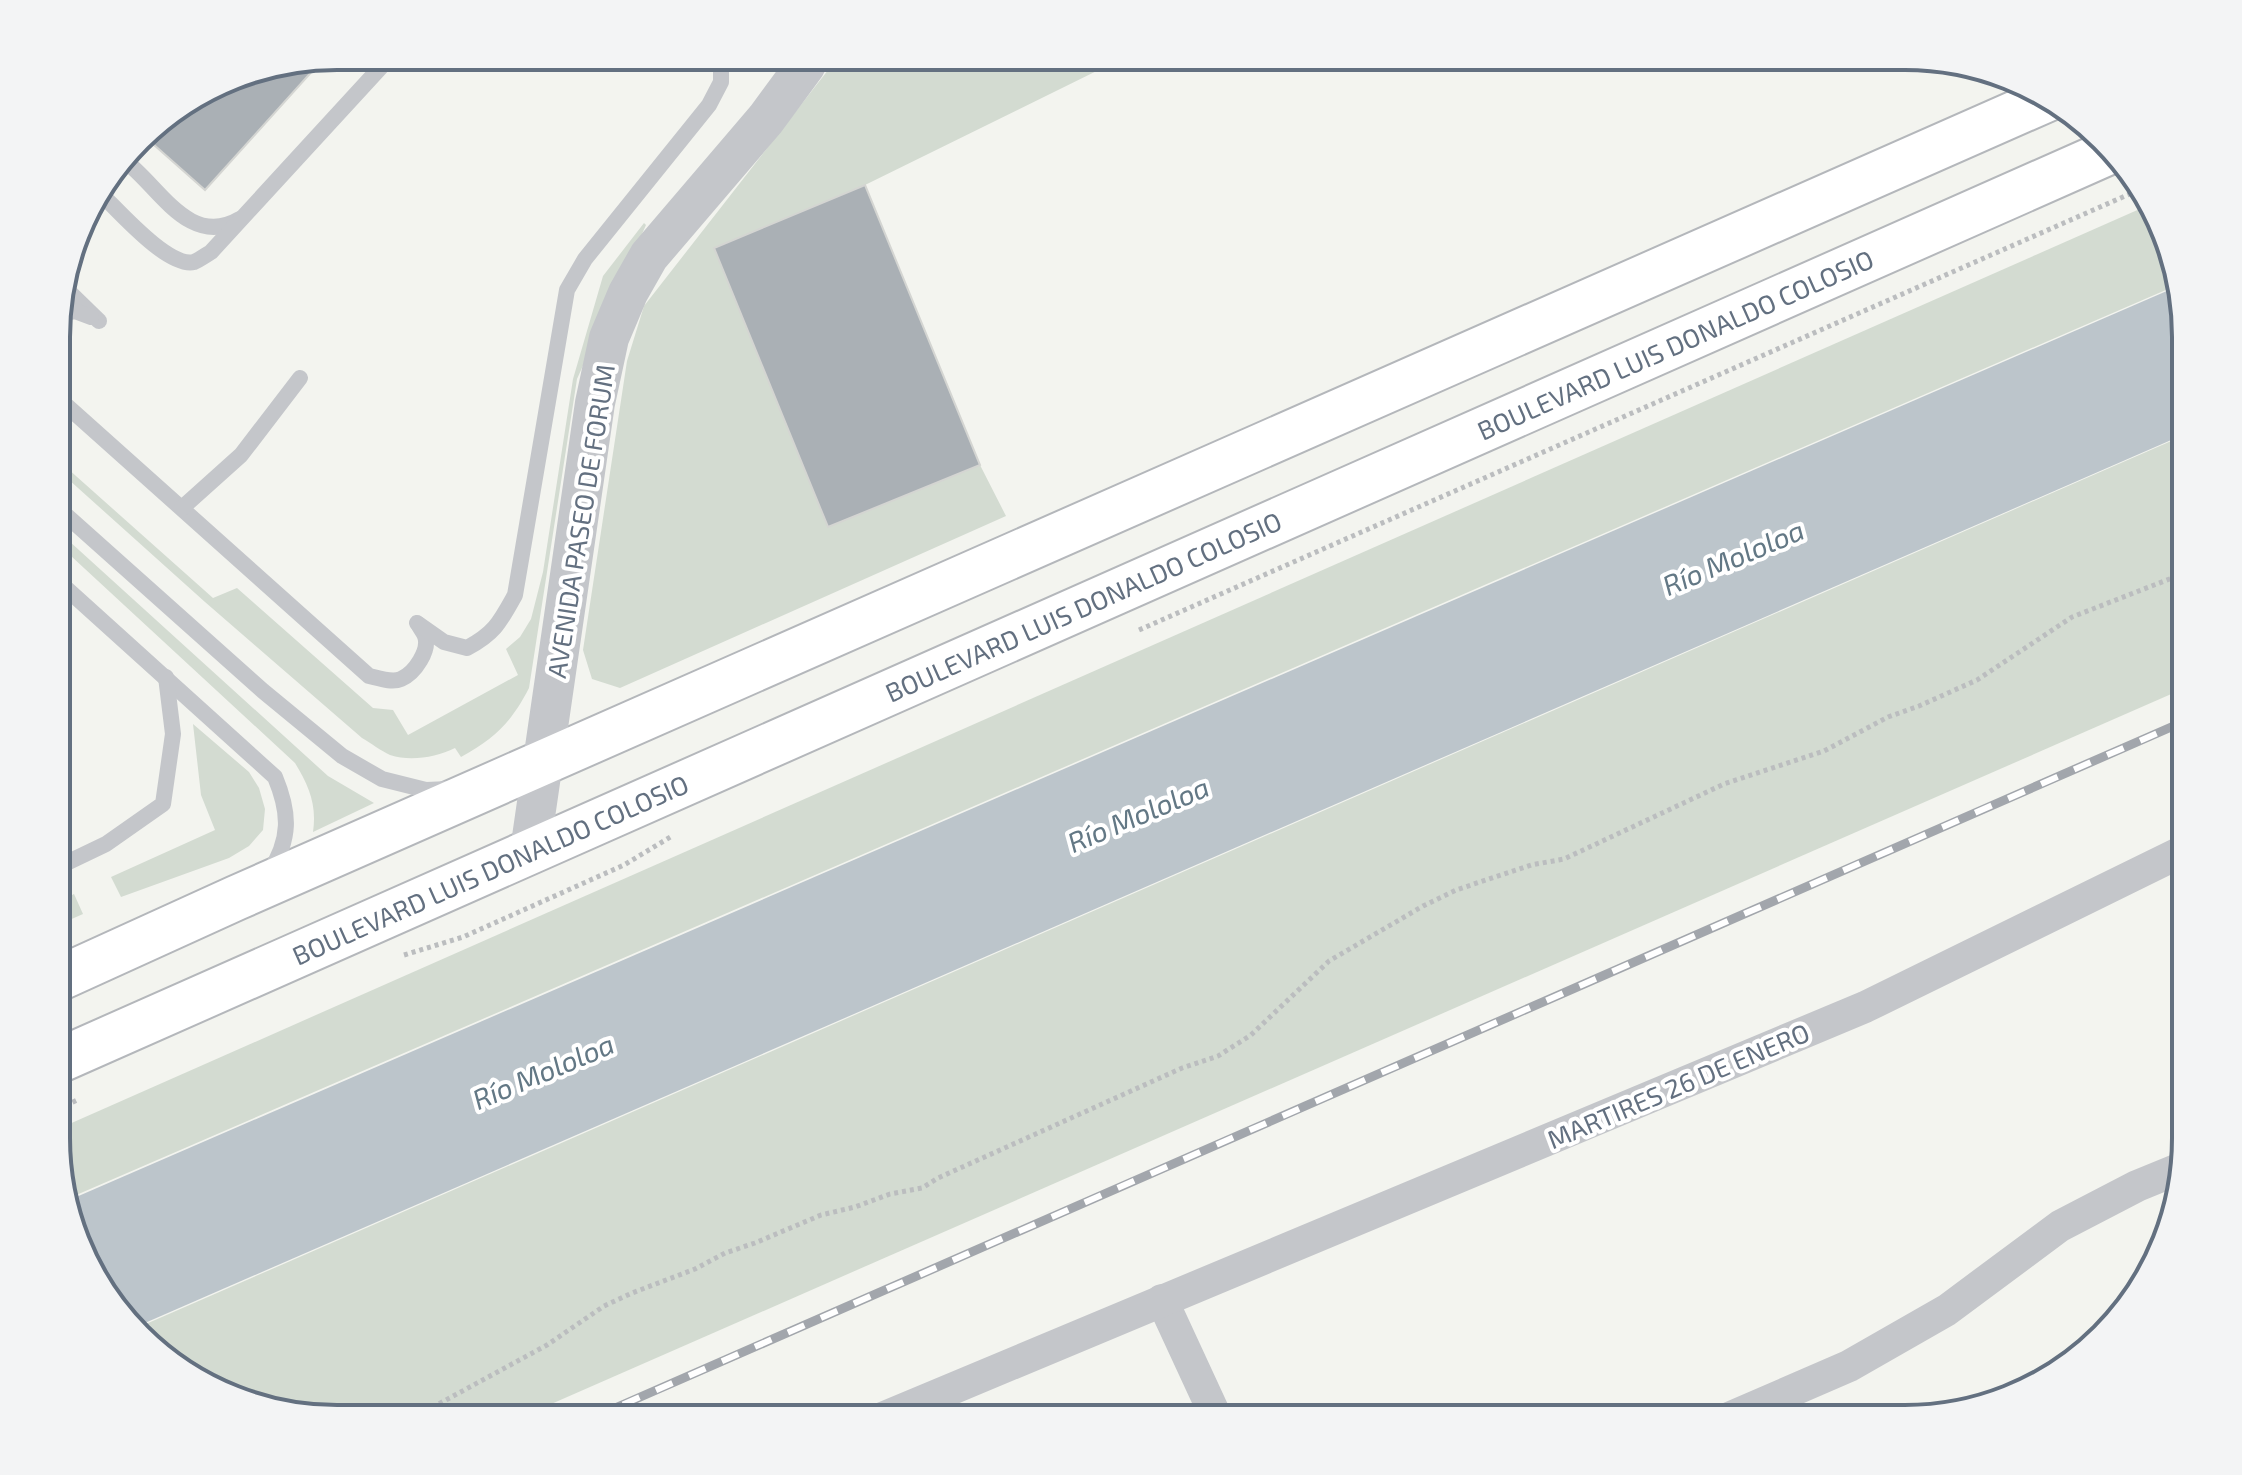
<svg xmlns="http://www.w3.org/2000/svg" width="2242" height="1475" viewBox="0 0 2242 1475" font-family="'Exo 2',sans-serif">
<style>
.green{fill:#d3dbd1}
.water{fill:#bcc5cb}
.building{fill:#aab0b5;stroke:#d4d5d2;stroke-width:2}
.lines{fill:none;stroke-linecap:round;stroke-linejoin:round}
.primary-casing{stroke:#b4b7bb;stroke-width:48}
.path{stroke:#bbbdbf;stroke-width:5;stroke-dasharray:4 4;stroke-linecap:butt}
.service{stroke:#c4c6ca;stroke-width:16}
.minor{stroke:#c4c6ca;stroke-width:32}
.tertiary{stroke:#c4c6ca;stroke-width:40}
.primary{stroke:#fff;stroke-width:44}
.rail-casing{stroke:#a2a6ac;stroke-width:9}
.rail{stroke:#fff;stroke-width:6;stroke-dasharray:18;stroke-linecap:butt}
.labels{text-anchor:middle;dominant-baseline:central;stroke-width:8;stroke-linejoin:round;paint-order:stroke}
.street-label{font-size:26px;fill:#637080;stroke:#fff}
.water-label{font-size:28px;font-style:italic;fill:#637885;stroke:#fff}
.rim{fill:none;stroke:#637080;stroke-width:4}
</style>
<rect width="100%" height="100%" fill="#f3f4ef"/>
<g class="green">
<path d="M839 56H1127L865 185 714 248 828 527 980 465 1006 516 620 688 592 679 583 650 627 361 644 306Z"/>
<path d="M2151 204 2175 286 67 1199 58 1174V1129Z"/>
<path d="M644 223 646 225 577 379 529 688C511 723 495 738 461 757L455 748C436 757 411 762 390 755 381 751 371 743 362 738L205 602 58 470V460L213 598 237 588 373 708 393 710 408 735 518 675 506 649 520 637 531 619 543 572 573 379 603 276Z"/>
<path d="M2185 435V688L517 1419H337L247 1404 181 1371 139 1327Z"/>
<path d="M58 531 328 776 374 803 313 832C317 805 309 786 295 763L58 544Z"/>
<path d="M193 724 249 772 259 788 265 809 263 830 249 846 229 858 121 897 111 877 215 830 201 795Z"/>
<path d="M74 894 83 914 58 925V902Z"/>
</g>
<path class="water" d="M2176 287 2185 319V434L138 1326 94 1279 67 1201Z"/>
<g class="building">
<path d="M324 58 205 190 144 136 151 126 230 77Z"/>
<path d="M865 185 980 465 828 527 714 248Z"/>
</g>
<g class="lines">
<defs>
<g id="primary">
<path d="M58 979 236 898 2050 98"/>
<path d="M58 1061 2107 153"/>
</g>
</defs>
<use href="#primary" class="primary-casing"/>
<g class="path">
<path d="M1139 630 2141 189"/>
<path d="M404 955 463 937 624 865 672 836"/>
<path d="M58 1109 77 1100"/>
<path d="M411 1419 547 1345 604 1306 632 1293 695 1269 725 1253 755 1243 821 1215 855 1207 890 1194 922 1188 938 1178 1182 1068 1218 1056 1251 1035 1329 961 1423 906 1456 890 1531 865 1564 859 1724 784 1824 751 1888 717 1919 706 1977 680 2072 617 2185 573"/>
</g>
<g class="service">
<path d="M125 161C159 186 189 249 240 219"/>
<path d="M100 193C118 210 168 268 194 262 199 260 206 255 211 252L391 56"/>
<path d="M63 286 99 321"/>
<path d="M58 314 75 311 91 317"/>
<path d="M58 398 369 676C378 678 392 683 401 679 415 673 430 650 425 636 423 631 420 628 418 624"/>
<path d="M58 508 263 691 342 756 382 779 426 790 449 789"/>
<path d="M182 508 241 455 300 378"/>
<path d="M58 581 275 777C290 813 291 839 269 873"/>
<path d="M417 623 444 642 467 648C495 633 500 622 515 595L567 290 585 259 709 105 721 82V56"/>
<path d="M58 867 106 844 163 804 173 734 166 677"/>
</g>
<g class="minor">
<path d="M1162 1300 1217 1419"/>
<path d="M1729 1418 1849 1366 1947 1310 2060 1226 2137 1186 2181 1168"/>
<path d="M880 1419 1865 1007 2185 850"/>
</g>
<path class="tertiary" d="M530 851 595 403 609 338 628 293 649 256 766 119 805 66 810 56"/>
<use href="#primary" class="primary"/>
<defs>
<path id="rail" d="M590 1419 2185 721"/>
</defs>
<use href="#rail" class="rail-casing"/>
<use href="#rail" class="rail"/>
</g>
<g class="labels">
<g class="street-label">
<text transform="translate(1675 344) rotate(-24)">BOULEVARD LUIS DONALDO COLOSIO</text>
<text transform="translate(580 521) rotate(-81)">AVENIDA PASEO DE FORUM</text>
<text transform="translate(1083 606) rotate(-24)">BOULEVARD LUIS DONALDO COLOSIO</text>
<text transform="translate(490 869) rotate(-24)">BOULEVARD LUIS DONALDO COLOSIO</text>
<text transform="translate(1678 1085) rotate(-23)">MARTIRES 26 DE ENERO</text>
</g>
<g class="water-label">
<text transform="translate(1733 557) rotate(-23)">Río Mololoa</text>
<text transform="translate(1138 814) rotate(-23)">Río Mololoa</text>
<text transform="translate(543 1071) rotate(-23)">Río Mololoa</text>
</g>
</g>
<path d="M0 0H2242V1475H0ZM337 70H1905A267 267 0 0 1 2172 337V1138A267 267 0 0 1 1905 1405H337A267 267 0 0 1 70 1138V337A267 267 0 0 1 337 70Z" fill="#f3f4f5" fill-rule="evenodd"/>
<path class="rim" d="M337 70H1905A267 267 0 0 1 2172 337V1138A267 267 0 0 1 1905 1405H337A267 267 0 0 1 70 1138V337A267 267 0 0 1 337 70Z"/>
</svg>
